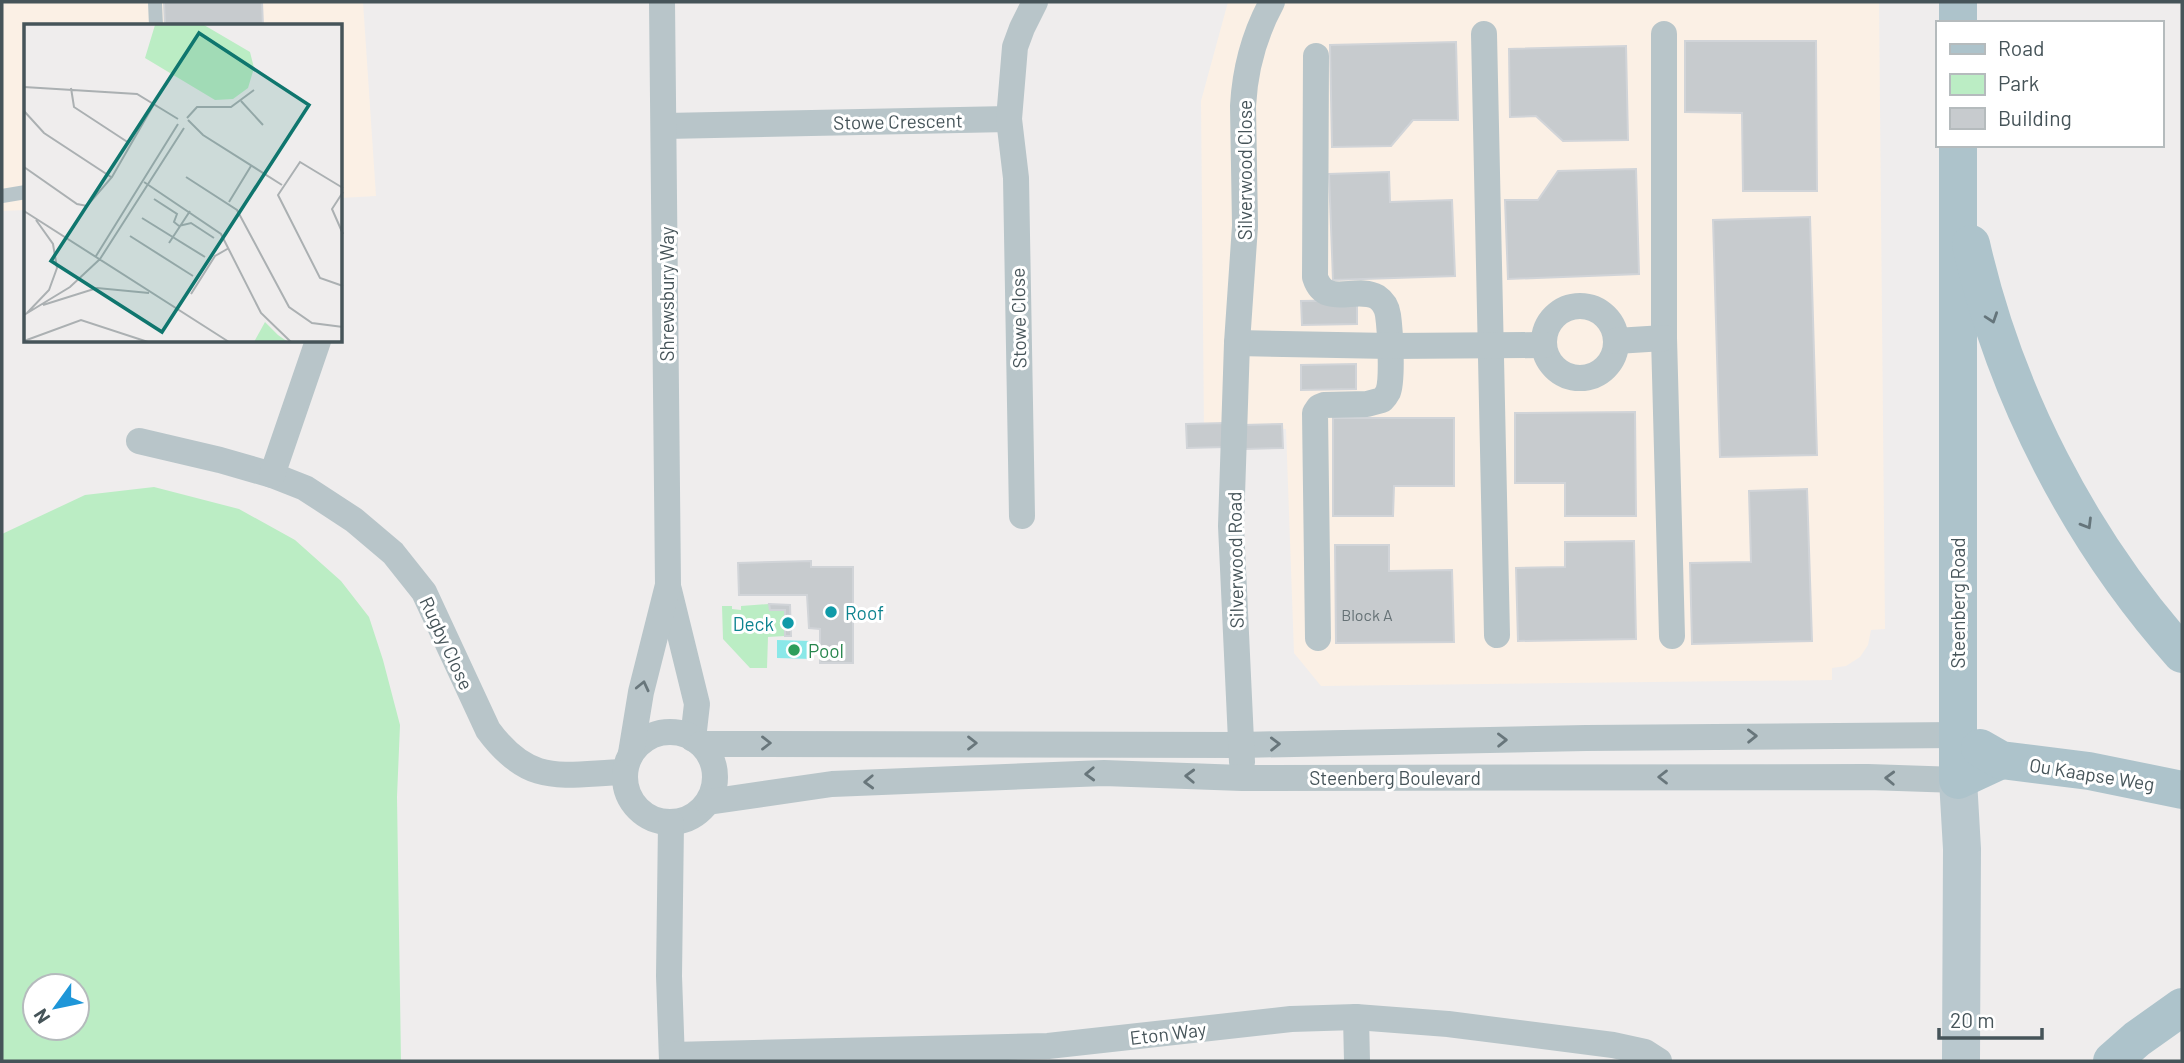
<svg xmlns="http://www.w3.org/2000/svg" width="2184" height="1063" viewBox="0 0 2184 1063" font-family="Barlow,sans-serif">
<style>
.commercial{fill:#fbf0e5}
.green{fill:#bbedc4;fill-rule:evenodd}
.water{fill:#8ae8e8}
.building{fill:#c7cbce;stroke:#d1d4d8;stroke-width:2}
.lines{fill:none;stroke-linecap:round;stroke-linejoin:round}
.lane{stroke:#b8c5c9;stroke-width:14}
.street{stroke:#b8c5c9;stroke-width:26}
.secondary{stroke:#b9c8ce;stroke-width:38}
.primary{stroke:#adc3cb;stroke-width:38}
.oneway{stroke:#65757b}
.oneway2{stroke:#68767b}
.culture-dot{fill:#0f9aa8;stroke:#fff;stroke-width:2.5}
.leisure-dot{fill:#2e9e5b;stroke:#fff;stroke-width:2.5}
.labels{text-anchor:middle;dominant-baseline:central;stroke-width:6;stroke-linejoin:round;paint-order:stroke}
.number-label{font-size:16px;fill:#667276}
.street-label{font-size:19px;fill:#465459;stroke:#fff}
.culture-label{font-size:19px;fill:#0d838f;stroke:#fff;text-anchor:start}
.leisure-label{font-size:19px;fill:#27864d;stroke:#fff;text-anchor:start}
.inset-road{fill:none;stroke:#abb0b2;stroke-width:2}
.view{fill:#0f766e;fill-opacity:0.15;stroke:#0f766e;stroke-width:3.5}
.inset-edge{fill:none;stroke:#465459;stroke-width:3.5}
</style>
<rect width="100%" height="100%" fill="#efeded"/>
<g class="commercial">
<path d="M2 2H363L376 196 341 198V26H26V210L2 211Z"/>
<path d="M1228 2H1879L1885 629 1871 630 1868 645 1860 657 1846 666 1832 668V680L1321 686 1294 653 1286 429 1204 432 1201 101Z"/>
</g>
<g class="green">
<path d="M154 487 239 509 295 540 341 581 369 617 383 660 400 725 397 797 401 1061H2V534L85 495ZM35 986H77V1028H35Z"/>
<path d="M769 604 770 610H785V636L768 637 767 668H750L723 639 722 606H732V609L741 610V606Z"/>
</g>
<path class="water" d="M777 640 811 641 812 659 777 658Z"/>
<g class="building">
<path d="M164 2H262L263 26H165Z"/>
<path d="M1685 41H1816L1817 191H1743L1742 113 1685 112Z"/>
<path d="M1456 42 1458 120H1413L1391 146 1332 147 1330 45Z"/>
<path d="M1626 46 1628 140 1563 141 1536 116 1510 117 1509 49Z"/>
<path d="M1636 169 1639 274 1508 279 1505 200H1538L1558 171Z"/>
<path d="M1389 172 1390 202 1452 200 1455 276 1333 280 1329 174Z"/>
<path d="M1810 217 1817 455 1720 457 1713 220Z"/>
<path d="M1357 300V324L1302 325 1301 301Z"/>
<path d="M1356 364V389L1301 390V365Z"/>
<path d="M1635 412 1636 516H1565V483H1515V413Z"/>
<path d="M1333 418H1454V486H1394L1393 516H1333Z"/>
<path d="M1224 423 1225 447 1187 448 1186 424Z"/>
<path d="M1282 424 1283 448 1245 449 1244 425Z"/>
<path d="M1807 489 1812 641 1692 644 1690 563 1751 562 1749 491Z"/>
<path d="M1634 541 1636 639 1518 641 1516 568 1565 567V542Z"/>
<path d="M1335 545H1389V571L1452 570 1454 642 1336 643Z"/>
<path d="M811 561V567H853V663H820V629L809 628 807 595H739L738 563Z"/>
<path d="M769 604 790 605 791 636H785V610H770Z"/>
</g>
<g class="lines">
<g class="lane">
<path d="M155 2 156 26"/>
<path d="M2 196 26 192"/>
</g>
<g class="street">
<path d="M1484 34 1497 635"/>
<path d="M1664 34V338L1672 636"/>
<path d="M1316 56 1315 277C1325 309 1356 285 1377 297 1383 301 1387 308 1388 315 1390 329 1393 380 1388 392 1386 396 1385 397 1382 400L1367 404 1324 405 1319 407 1315 413 1318 638"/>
<path d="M665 126 1009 119"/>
<circle cx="1580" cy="342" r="36"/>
<path d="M1616 341 1664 338"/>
<path d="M1237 343 1390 346 1544 345"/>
<path d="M139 441 220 460 272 475 305 488 354 520 393 553 424 592 488 730C530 787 561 774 624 772"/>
<path d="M272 475 318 341"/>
<path d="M1022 516 1016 178 1009 119 1015 47 1022 28 1035 2"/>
<path d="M669 590 697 704 693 739"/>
<circle cx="670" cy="777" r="45"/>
<path d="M701 744 1241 745 1586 738 1957 735"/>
<path d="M631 753 641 692 668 585 662 2"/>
<path d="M1242 762 1231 526 1237 343 1245 226 1243 106C1245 68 1254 35 1272 2"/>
<path d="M708 802 832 784 1104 773 1242 778 1868 777 1958 780"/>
<path d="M671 823 669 976 672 1061"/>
<path d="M1356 1017 1357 1061"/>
<path d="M672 1055 1048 1046 1291 1019 1356 1017 1448 1024 1613 1045 1645 1052 1659 1061"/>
</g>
<path class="secondary" d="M1958 780 1962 849 1961 1061"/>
<g class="primary">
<path d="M1958 2V23"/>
<path d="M1958 145V780L2001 760"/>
<path d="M1971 244C2005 394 2080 540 2182 654"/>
<path d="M1980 748 2001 760 2089 771 2182 790"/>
<path d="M2112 1061 2137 1039 2182 1007"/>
</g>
</g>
<defs><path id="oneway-chevron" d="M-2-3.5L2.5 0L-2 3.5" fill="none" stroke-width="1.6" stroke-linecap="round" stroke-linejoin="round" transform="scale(1.75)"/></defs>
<g class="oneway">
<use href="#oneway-chevron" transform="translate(1992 318) rotate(71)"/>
<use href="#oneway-chevron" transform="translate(2087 524) rotate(59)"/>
</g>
<g class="oneway2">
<use href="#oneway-chevron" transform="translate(643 686) rotate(-77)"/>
<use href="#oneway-chevron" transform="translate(1752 736) rotate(-1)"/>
<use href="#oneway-chevron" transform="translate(1502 740) rotate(-1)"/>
<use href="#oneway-chevron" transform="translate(766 743)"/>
<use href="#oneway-chevron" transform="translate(972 743)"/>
<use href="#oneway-chevron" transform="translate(1275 744) rotate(-1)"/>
<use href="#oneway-chevron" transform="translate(1090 774) rotate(178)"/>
<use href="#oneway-chevron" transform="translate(1190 776) rotate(-178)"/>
<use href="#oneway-chevron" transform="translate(1663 777) rotate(180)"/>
<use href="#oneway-chevron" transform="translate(1890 778) rotate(-178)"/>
<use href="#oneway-chevron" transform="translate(869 782) rotate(178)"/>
</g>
<g class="culture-dot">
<circle cx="831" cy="612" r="7"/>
<circle cx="788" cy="623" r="7"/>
</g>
<circle class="leisure-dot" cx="794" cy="650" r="7"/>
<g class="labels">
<g class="number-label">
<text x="1367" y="614">Block A</text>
</g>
<g class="street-label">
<text transform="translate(898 121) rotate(-1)">Stowe Crescent</text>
<text transform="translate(1244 170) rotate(-90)">Silverwood Close</text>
<text transform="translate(666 294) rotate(-90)">Shrewsbury Way</text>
<text transform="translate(1018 318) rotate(-91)">Stowe Close</text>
<text transform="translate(1235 560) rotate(-91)">Silverwood Road</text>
<text transform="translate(1957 603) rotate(-90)">Steenberg Road</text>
<text transform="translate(447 643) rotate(65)">Rugby Close</text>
<text transform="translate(2092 774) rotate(9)">Ou Kaapse Weg</text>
<text x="1395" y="777">Steenberg Boulevard</text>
<text transform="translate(1168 1033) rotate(-7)">Eton Way</text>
</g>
<g class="culture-label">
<text x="845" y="612">Roof</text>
<text x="774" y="623" text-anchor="end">Deck</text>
</g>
<g class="leisure-label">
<text x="808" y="650">Pool</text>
</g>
</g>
<g transform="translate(24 24)">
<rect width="318" height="318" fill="#efeded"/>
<path d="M131 1H180L226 28 230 44 224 64 209 75 191 76 121 34ZM241 298 254 311 264 318H230Z" fill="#bbedc4"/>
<path class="inset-road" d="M0 63 113 70 154 95M47 64 50 83 105 119M217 77 239 101M0 87 20 109 87 153M163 94 173 83H207L230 66M164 96 179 111 258 161M0 143 53 180 63 182 88 153 130 80M162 153 213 186 265 283 288 299 319 303M120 158 197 210 237 289 267 318M319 164 276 138 254 171 296 254 319 262M319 168 308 185 319 210M130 175 153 190 150 198 155 202 167 199 190 214M205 178 227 142M0 187 205 318M118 194 181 233M106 212 169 252M145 219 166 187M72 232 154 100M76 235 160 104M167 270 191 232 205 224M19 281 73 264 125 269M3 289 25 266 33 244 29 220 12 196M0 291 46 263 76 235M0 317 57 296 124 318"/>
<path class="view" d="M175 9 285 81 138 308 27 237Z"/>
<rect width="318" height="318" class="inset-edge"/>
</g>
<rect width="2184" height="1063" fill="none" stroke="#465459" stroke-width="7"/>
<rect x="1936" y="21" width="228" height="126" fill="#ffffff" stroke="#b5bbbd" stroke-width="2"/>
<rect x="1950" y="44" width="35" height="10" fill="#adc3cb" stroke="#b5bbbd" stroke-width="2"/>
<text x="1998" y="56" font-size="21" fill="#465459">Road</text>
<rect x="1950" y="74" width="35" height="21" fill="#bbedc4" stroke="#b5bbbd" stroke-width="2"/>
<text x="1998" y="91" font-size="21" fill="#465459">Park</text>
<rect x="1950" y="108" width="35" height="21" fill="#c7cbce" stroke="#b5bbbd" stroke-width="2"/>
<text x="1998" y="126" font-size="21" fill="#465459">Building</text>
<g transform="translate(56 1007) rotate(237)"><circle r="33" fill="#ffffff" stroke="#b5bbbd" stroke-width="2"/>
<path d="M0-5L12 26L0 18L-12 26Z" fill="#1e96d8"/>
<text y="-10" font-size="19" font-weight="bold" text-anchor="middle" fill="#465459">N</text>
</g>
<path d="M1939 1028v10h103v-10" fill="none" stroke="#465459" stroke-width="3.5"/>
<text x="1950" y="1028" font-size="21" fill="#465459" stroke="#ffffff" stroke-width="5" paint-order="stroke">20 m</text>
</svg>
